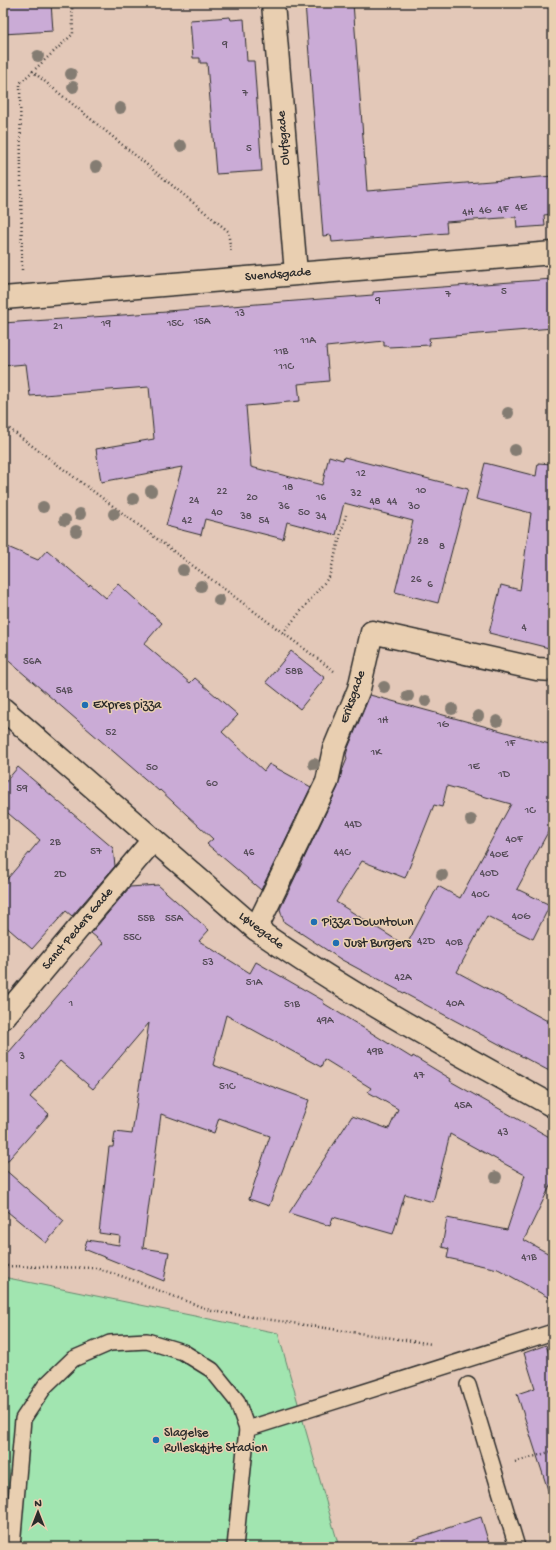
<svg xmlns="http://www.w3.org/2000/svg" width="556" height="1550" viewBox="0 0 556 1550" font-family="'Gochi Hand',sans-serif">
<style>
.green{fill:#a1e5b0;stroke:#66886e}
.building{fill:#caabd6;stroke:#2b2b2b;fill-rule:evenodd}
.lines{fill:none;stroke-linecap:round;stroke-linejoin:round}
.lane-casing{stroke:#2b2b2b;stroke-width:18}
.street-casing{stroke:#2b2b2b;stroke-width:25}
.secondary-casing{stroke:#2b2b2b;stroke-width:25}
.path{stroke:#2b2b2b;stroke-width:2.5;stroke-dasharray:1 3;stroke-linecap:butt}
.lane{stroke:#e9cfb1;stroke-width:15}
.street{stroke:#e9cfb1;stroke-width:22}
.secondary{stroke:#e9cfb1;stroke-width:22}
.tree{fill:#847c72}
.poi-dot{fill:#1f6fb2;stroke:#e9cfb1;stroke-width:1.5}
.labels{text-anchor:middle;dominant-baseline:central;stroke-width:3;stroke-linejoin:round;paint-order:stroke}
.number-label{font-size:11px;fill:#534b56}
.street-label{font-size:13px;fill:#2b2b2b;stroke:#e9cfb1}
.poi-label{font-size:13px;fill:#2b2b2b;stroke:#e9cfb1;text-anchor:start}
</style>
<rect width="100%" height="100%" fill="#e3c8b8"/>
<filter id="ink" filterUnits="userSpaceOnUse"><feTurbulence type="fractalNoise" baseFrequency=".025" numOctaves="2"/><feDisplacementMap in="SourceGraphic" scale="8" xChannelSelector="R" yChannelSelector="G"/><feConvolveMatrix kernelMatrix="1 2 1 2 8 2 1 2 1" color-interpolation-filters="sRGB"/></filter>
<g filter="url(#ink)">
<path class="green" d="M3 1277 278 1333 339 1547H3Z"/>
<g class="building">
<path d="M3 3H51L53 31 3 34Z"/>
<path d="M305 3H353L367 191 553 176V214L544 215 545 226 517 228 516 217 446 222 447 233 332 242 331 235 323 236Z"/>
<path d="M230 17 231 20 244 19 247 61H254L262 171 216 174 207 63H200V58H193L190 20Z"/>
<path d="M553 279V328L429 338 430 345 388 347V346H384V341L326 347 329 381 298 384 300 401 246 406 251 467 322 485 329 456 343 460 344 457 468 489 438 603 395 592 413 521 344 503 336 535 287 522 283 539 205 519 201 535 166 526 182 467 101 482 96 449 154 439 149 387 30 396 26 364 3 366V323L167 312V311L373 295V292Z"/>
<path d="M485 463 536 476 538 463 553 464V649L489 633 501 585 520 590 531 513 476 499Z"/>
<path d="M3 545 38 560 47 550 89 586 90 584 106 598 118 584 162 623 144 644 190 683 195 678 238 715 222 732 264 771 269 764 311 787 261 890 207 844 213 839 160 790 159 791 3 656Z"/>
<path d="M291 651 325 678 300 709 266 682Z"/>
<path d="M370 695 553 745V823L517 889 550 905 533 939 487 916 457 972 553 1024V1073L342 960 284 922 280 909 338 787 342 771 347 759 346 755 348 748ZM447 786 511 804 460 898 438 886 406 946 336 902 362 861 405 878 434 805 442 807Z"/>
<path d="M18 767 113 848 115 866 72 916 66 911 32 949 3 924V884L40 840 3 809V785Z"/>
<path d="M158 885 209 930 199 941 250 973 256 962 324 1001 323 1003 412 1058 413 1056 451 1079 450 1081 553 1139V1180L524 1240 553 1256V1300L498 1269 447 1258 449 1249 442 1247 447 1218 507 1230 525 1175 450 1134 433 1202 405 1194 393 1234 333 1217 330 1226 289 1213 352 1116 389 1129 398 1109 368 1092 371 1088 324 1059 321 1067 226 1015 213 1065 309 1100 269 1206 249 1199 270 1136 219 1118 214 1133 161 1114 143 1248 169 1252 164 1281 84 1249 87 1240 119 1245 120 1236 99 1233 109 1147H113L115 1132 132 1134 149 1023 93 1089 60 1061 30 1097 49 1114 3 1166V1059L103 943 91 933 130 887Z"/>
<path d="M3 1168 64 1221 46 1243 3 1208Z"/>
<path d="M546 1345 553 1367V1489L548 1490 517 1394 535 1388 524 1353Z"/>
<path d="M481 1517 490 1547H406L405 1542Z"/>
</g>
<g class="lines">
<defs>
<g id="lane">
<path d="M468 1385 517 1547"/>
<path d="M247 1429 553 1332"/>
<path d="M12 1547 23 1419 45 1386 73 1359 110 1343 147 1341 183 1352 212 1370 237 1401 247 1429 235 1547"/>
</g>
<g id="street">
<path d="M273 3 296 273"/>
<path d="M3 298 553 253"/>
<path d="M256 929 327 782 334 749 359 689 372 632 537 669 553 670"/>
<path d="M3 1018 153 840"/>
</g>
<path id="secondary" d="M3 709 256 929C350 995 452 1050 553 1106"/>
</defs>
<use href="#lane" class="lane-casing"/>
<use href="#street" class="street-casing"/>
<use href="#secondary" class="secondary-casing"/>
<g class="path">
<path d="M32 71 228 231 231 252"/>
<path d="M22 270 20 83 73 34 72 3"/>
<path d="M3 424 334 671"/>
<path d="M283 633 329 577 346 515"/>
<path d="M3 1266 96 1268 124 1277 212 1311 432 1344"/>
<path d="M515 1462 553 1451"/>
</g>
<use href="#lane" class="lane"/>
<use href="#street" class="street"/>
<use href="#secondary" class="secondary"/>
</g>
<g class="tree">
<circle cx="38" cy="56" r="6"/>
<circle cx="71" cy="74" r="6"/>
<circle cx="73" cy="87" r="6"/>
<circle cx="120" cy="108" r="6"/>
<circle cx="181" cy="146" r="6"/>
<circle cx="96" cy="167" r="6"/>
<circle cx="508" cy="413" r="6"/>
<circle cx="515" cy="450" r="6"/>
<circle cx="151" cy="491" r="6"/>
<circle cx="133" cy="499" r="6"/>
<circle cx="43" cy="507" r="6"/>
<circle cx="80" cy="514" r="6"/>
<circle cx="114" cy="514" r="6"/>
<circle cx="65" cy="520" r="6"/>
<circle cx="76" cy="531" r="6"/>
<circle cx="183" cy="570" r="6"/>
<circle cx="201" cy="586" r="6"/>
<circle cx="219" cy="600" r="6"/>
<circle cx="384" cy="687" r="6"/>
<circle cx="408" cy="696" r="6"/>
<circle cx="426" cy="701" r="6"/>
<circle cx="452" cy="709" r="6"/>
<circle cx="478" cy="716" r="6"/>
<circle cx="497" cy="721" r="6"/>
<circle cx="314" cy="764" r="6"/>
<circle cx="471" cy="820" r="6"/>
<circle cx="442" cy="875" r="6"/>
<circle cx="496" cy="1177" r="6"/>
</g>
</g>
<g class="poi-dot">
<circle cx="85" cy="705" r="4"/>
<circle cx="314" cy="922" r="4"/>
<circle cx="336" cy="943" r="4"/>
<circle cx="156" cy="1440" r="4"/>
</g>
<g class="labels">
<g class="number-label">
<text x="225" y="45">9</text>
<text x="245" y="94">7</text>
<text x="249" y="149">5</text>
<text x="521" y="208">4E</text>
<text x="503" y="210">4F</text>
<text x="485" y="211">4G</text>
<text x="468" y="213">4H</text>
<text x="504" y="292">5</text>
<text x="448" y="295">7</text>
<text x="378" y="301">9</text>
<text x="240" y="314">13</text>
<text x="202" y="322">15A</text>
<text x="106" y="324">19</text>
<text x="175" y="324">15C</text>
<text x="58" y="327">21</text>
<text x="308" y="341">11A</text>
<text x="281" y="352">11B</text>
<text x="286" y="367">11C</text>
<text x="361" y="474">12</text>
<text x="288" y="488">18</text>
<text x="421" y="491">10</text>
<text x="222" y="492">22</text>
<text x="356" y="494">32</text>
<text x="252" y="498">20</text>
<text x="321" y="498">16</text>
<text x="194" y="501">24</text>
<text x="375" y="502">48</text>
<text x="392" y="502">44</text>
<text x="284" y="507">36</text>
<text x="414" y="507">30</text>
<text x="217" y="513">40</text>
<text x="304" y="513">50</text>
<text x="246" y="517">38</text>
<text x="321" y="517">34</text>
<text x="187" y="521">42</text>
<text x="264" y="521">54</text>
<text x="423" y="542">28</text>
<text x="442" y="547">8</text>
<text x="416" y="580">26</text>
<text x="430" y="585">6</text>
<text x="524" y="628">4</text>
<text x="32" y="662">56A</text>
<text x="294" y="672">58B</text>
<text x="64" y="691">54B</text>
<text x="383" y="721">1H</text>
<text x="443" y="725">1G</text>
<text x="111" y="733">52</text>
<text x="510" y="744">1F</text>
<text x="376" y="753">1K</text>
<text x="474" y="767">1E</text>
<text x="152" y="768">50</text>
<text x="504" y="775">1D</text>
<text x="212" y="784">60</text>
<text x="22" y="789">59</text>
<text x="530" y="811">1C</text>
<text x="353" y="825">44D</text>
<text x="514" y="840">40F</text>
<text x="55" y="843">2B</text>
<text x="96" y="852">57</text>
<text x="249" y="853">46</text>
<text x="342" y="853">44C</text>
<text x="499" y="855">40E</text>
<text x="489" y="874">40D</text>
<text x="60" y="875">2D</text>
<text x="480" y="895">40C</text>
<text x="521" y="917">40G</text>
<text x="146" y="919">55B</text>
<text x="174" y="919">55A</text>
<text x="132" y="938">55C</text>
<text x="426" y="942">42D</text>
<text x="454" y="943">40B</text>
<text x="208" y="963">53</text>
<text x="403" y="978">42A</text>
<text x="254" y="983">51A</text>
<text x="71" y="1004">1</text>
<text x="455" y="1004">40A</text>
<text x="292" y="1005">51B</text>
<text x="325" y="1021">49A</text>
<text x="375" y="1052">49B</text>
<text x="22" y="1057">3</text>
<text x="419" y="1076">47</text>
<text x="227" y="1087">51C</text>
<text x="463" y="1106">45A</text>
<text x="503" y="1133">43</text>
<text x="529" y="1258">41B</text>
</g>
<g class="street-label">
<text transform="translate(284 138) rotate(-95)">Olufsgade</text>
<text transform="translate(278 275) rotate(-5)">Svendsgade</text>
<text transform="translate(353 697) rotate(-71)">Eriksgade</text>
<text transform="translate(78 929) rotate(-50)">Sanct Peders Gade</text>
<text transform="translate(261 931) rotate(37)">Løvegade</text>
</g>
<g class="poi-label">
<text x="93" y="705">Expres pizza</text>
<text x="322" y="922">Pizza Downtown</text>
<text x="344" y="943">Just Burgers</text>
<text x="164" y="1433">Slagelse<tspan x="164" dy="15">Rulleskøjte Stadion</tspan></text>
</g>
</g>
<rect width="556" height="1550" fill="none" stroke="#e9cfb1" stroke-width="16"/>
<rect x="8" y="8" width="540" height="1534" fill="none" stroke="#2b2b2b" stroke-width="1.5" filter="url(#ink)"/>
<g transform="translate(38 1512)" stroke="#e9cfb1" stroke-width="3" paint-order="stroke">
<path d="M0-3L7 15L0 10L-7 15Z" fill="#2b2b2b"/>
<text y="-6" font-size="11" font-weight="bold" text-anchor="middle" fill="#2b2b2b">N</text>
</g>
</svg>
